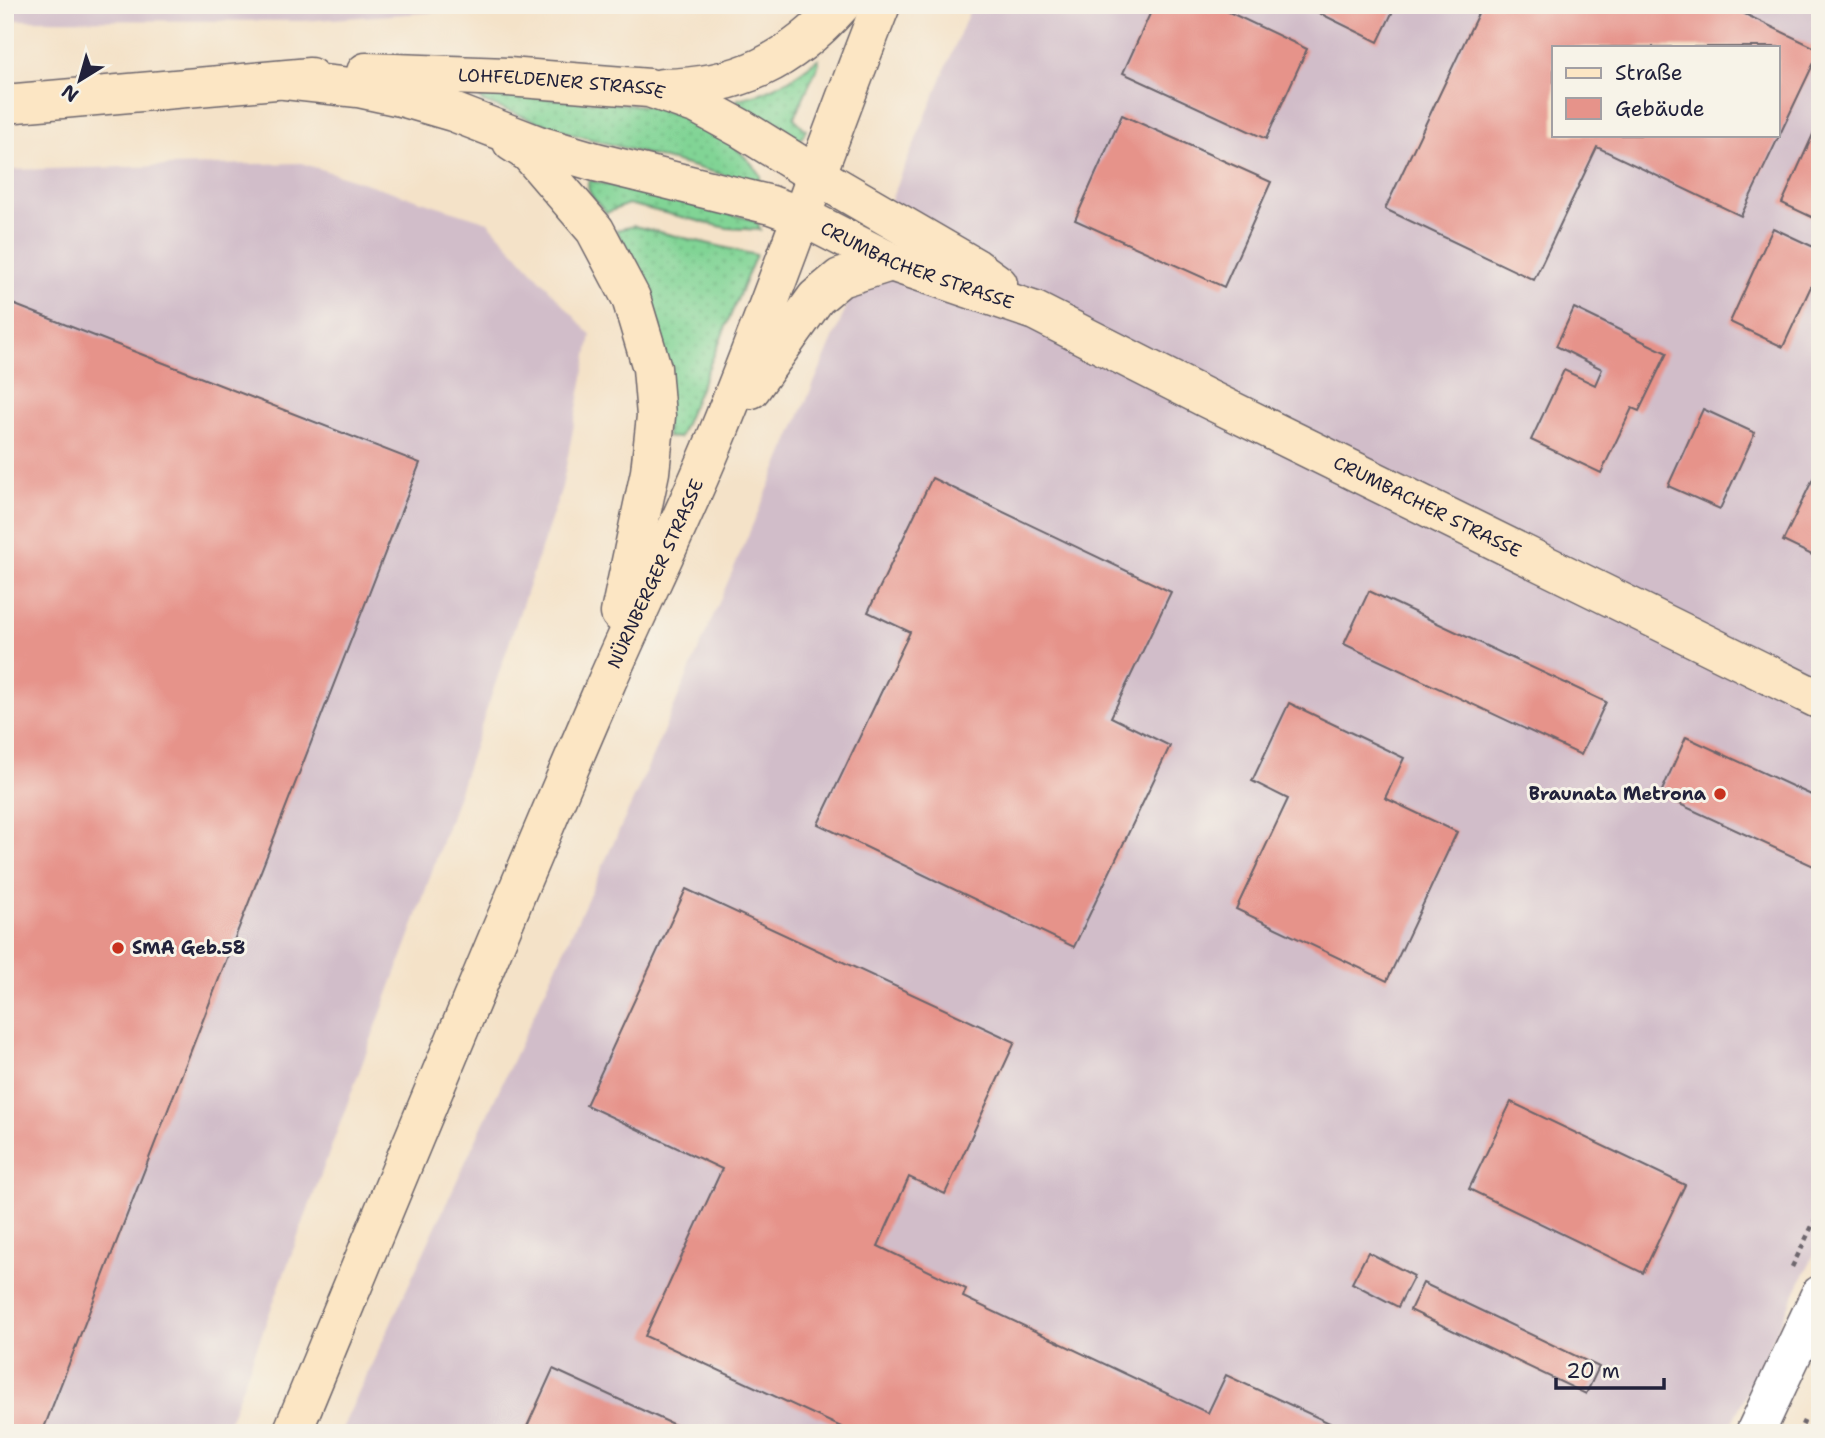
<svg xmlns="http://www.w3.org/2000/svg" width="1825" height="1438" viewBox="0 0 1825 1438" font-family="'Shantell Sans',sans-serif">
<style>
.industrial{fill:#d1bdc9;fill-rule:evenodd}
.grass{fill:url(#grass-dots);stroke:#527b68;stroke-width:2}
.building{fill:#e6938a;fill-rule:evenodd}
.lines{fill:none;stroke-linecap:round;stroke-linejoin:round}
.street-casing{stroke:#6c656c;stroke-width:41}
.secondary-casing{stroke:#6c656c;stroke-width:41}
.path{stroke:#6c656c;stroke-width:4.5;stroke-dasharray:5 5;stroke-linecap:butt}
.street{stroke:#fff;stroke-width:38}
.secondary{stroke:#fce6c4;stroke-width:38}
.poi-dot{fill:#c8321e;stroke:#f7f3e8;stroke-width:2.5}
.labels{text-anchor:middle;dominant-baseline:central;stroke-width:6;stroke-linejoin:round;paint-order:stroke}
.street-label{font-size:18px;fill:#22223b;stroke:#f7f3e8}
.poi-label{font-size:18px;font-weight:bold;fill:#22223b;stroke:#f7f3e8;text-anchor:end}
</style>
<defs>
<pattern id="grass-dots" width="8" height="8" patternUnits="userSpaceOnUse" patternTransform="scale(1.75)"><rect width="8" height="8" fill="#81d495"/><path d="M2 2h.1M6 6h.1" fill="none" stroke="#6fb681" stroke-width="1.8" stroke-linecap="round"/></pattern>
</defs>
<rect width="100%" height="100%" fill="#f7f3e8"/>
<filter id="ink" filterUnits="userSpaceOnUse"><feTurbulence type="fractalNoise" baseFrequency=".0143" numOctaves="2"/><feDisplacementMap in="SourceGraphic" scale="14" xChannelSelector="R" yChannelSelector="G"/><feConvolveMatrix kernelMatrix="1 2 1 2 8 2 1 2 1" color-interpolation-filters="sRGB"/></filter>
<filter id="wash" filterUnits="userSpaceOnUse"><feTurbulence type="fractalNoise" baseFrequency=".00686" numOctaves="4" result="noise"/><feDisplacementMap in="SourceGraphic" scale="28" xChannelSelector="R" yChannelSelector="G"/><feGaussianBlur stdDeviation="1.57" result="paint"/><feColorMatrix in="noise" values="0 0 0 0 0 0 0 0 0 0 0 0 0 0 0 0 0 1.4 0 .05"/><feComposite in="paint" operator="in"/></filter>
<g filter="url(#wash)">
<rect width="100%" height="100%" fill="#f4e2c8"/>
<g class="industrial">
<path d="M5 5H546L301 21 5 20Z"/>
<path d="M972 5H1820V1242L1727 1433H340L637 792 836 332ZM1554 47H1778V135H1554Z"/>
<path d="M301 163 488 222 591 335 562 487 413 927 225 1433H5V170Z"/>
</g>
<g class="grass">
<path d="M818 59 819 63 794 118 806 130 799 143 762 122 737 102 738 99 761 93 789 80Z"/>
<path d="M485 93 647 106 678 115 729 141 751 163 760 175V180L739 179 572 134 483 102 480 99Z"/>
<path d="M589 180 750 219 758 223 760 230 727 228 628 204 606 213C599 204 584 192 589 180Z"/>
<path d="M634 226 756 255 679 438 667 437 658 322 638 267 616 230Z"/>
</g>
<g id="blocks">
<g class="building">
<path d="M1154 5H1214L1307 49 1266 139 1123 73Z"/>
<path d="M1303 5H1396L1378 42Z"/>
<path d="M1482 5H1726L1820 50 1741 216 1597 147 1534 280 1385 209ZM1554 47H1778V135H1554Z"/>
<path d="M1122 115 1271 182 1224 287 1075 220Z"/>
<path d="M1820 119V221L1782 203Z"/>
<path d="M1773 228 1820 250V267L1783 347 1730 322Z"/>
<path d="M5 301 420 463 42 1433H5Z"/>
<path d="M1574 308 1667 353 1639 411 1632 408 1601 473 1531 440 1564 370 1595 385 1602 369 1556 346Z"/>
<path d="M1703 409 1755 433 1720 509 1668 486Z"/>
<path d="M1820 464V559L1783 541Z"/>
<path d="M932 478 1171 592 1111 717 1170 746 1074 947 818 824 910 632 868 612Z"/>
<path d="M1369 591 1606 702 1581 755 1344 644Z"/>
<path d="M1289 703 1404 758 1385 798 1457 832 1387 981 1236 909 1288 799 1252 781Z"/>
<path d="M1686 737 1820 799V869L1660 795Z"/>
<path d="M686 889 1015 1042 945 1194 909 1177 878 1246 966 1289 963 1297 1208 1413 1226 1375 1351 1433H854L645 1336 722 1169 586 1105Z"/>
<path d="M1511 1102 1685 1185 1643 1273 1469 1189Z"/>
<path d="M1368 1252 1414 1276 1398 1307 1352 1283Z"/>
<path d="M1423 1283 1599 1367 1586 1394 1410 1310Z"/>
<path d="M553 1369 692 1433H524Z"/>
</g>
</g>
</g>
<g filter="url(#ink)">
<use href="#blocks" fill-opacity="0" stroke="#6c656c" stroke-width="2"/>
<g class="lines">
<defs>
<path id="street" d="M1755 1433 1820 1295"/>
<g id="secondary">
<path id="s1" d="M366 72 508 77 649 88 698 105 742 129 816 175 976 268 998 284"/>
<path id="s2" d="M285 80 358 88 405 98 453 112 538 145 596 162 771 205 801 216 891 262 1035 311 1208 399 1820 700"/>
<path d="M662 88C738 87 790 62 841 5"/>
<path d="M5 104 310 77"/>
<path d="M512 142 529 153 595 230 631 298 652 368 656 416 650 472 620 613"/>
<path d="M751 389 816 298 840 278 891 262"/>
<path id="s3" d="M292 1433C395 1184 497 935 604 688 641 603 683 519 718 433 776 292 825 147 881 5"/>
</g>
</defs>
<use href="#street" class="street-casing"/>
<use href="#secondary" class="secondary-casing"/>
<g class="path">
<path d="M1792 1267 1820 1210"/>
<path d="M1801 1422 1820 1431"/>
</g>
<use href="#street" class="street"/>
<use href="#secondary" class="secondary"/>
</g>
</g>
<g class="poi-dot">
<circle cx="1720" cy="794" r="7"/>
<circle cx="118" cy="948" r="7"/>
</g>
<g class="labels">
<g class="street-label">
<text stroke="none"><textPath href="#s1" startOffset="196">LOHFELDENER STRASSE</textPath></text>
<text stroke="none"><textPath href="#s2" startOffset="662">CRUMBACHER STRASSE</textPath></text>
<text stroke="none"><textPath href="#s2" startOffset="1227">CRUMBACHER STRASSE</textPath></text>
<text stroke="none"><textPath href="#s3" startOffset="933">NÜRNBERGER STRASSE</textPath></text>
</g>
<g class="poi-label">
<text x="1706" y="794">Braunata Metrona</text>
<text x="132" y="948" text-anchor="start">SMA Geb.58</text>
</g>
</g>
<rect width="1825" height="1438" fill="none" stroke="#f7f3e8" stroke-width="28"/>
<rect x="1552" y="46" width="228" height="91" fill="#f7f3e8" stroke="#a29fa3" stroke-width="2"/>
<rect x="1566" y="68" width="35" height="10" fill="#fce6c4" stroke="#a29fa3" stroke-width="2"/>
<text x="1615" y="80" font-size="21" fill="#22223b">Straße</text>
<rect x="1566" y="98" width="35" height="21" fill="#e6938a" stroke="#a29fa3" stroke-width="2"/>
<text x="1615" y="116" font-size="21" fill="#22223b">Gebäude</text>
<g transform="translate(80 80) rotate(217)" stroke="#f7f3e8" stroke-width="5" paint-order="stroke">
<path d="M0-5L12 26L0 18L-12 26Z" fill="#22223b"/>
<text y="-10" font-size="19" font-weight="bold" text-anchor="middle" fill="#22223b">N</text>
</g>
<path d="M1556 1378v10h108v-10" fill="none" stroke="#22223b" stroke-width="3.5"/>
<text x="1566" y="1378" font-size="21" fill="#22223b" stroke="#f7f3e8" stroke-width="5" paint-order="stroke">20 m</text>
</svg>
